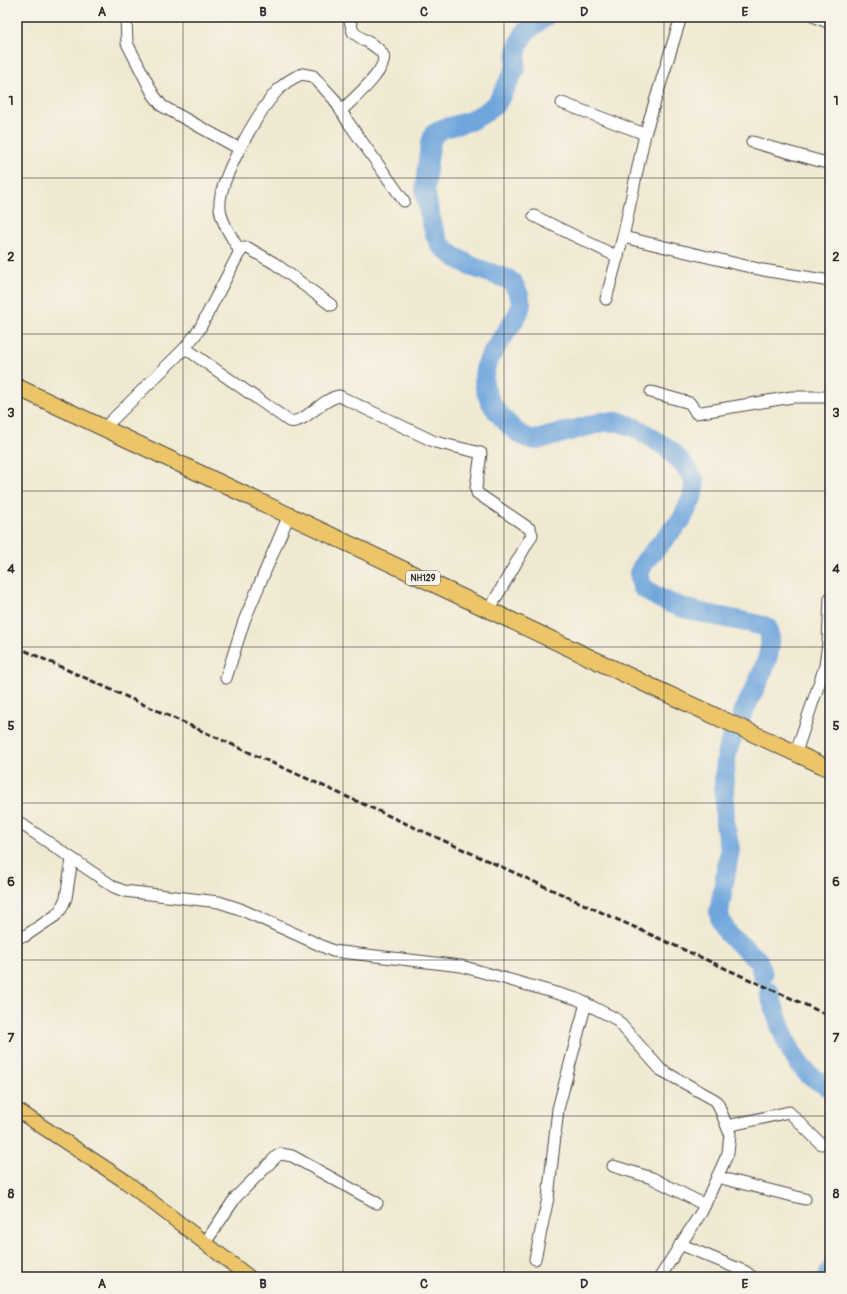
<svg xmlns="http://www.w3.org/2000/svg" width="847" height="1294" viewBox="0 0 847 1294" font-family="Pangolin,sans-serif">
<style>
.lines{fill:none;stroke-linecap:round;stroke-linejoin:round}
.river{stroke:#6fa6dd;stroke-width:20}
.minor-casing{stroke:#494844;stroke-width:13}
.major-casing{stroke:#494844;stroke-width:16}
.highway-casing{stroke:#494844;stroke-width:18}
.minor{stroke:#fff;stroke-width:11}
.major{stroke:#edc569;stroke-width:14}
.highway{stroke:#edc569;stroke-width:16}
.rail{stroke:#2b2b2b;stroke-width:3;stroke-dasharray:6 3;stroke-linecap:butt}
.grid{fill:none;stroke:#2b2b2b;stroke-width:1;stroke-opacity:0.55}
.labels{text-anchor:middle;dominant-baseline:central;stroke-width:4;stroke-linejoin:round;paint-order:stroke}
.shield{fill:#f7f3e8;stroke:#686764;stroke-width:1}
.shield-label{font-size:9px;font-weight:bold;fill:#2b2b2b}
.neatline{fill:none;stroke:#2b2b2b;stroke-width:1.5}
.grid-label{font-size:13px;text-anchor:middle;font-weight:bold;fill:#2b2b2b}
</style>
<rect width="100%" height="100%" fill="#f7f3e8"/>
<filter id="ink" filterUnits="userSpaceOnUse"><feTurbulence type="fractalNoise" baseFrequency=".025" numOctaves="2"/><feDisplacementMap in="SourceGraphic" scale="8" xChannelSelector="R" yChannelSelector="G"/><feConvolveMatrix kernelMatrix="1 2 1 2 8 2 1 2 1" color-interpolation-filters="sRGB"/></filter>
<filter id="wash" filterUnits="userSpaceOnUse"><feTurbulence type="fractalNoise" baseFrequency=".012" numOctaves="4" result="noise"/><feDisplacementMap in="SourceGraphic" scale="16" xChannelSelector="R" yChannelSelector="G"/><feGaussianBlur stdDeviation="0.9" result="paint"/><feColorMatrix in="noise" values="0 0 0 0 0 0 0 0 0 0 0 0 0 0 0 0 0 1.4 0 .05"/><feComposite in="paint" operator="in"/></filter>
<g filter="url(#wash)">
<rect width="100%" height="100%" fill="#f0e9d2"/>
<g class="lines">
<g class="river">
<path d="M545 17 525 32 517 49 515 70 497 103 486 112 470 121 442 129 434 134 430 145 426 177 425 190 429 212 435 234 440 245 455 257 473 267 508 279 513 283 519 295 521 304 519 312C497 351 463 373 501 416 511 428 521 438 536 440L603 422H620L638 429 670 450 688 470 695 482 692 498 682 519 645 561 639 573 642 587C678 615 725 615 767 627 780 649 751 693 742 715"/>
<path d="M733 735 727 751 724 780 725 825 730 849 719 912 721 922 729 935 758 960 763 975"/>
<path d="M769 992C778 1019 786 1052 807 1073 813 1079 823 1083 830 1088"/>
<path d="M827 1277 830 1271"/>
</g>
</g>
</g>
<g filter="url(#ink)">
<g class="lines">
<defs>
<g id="minor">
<path d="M126 17 127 43 153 94 162 106 240 149"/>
<path d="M815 17 830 23"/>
<path d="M562 103 645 134"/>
<path d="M341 111C350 102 389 69 383 55 378 45 361 40 353 32L349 17"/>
<path d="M752 142 830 164"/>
<path d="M534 216 618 257"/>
<path d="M623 237 763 270 830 281"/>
<path d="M240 252C233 238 221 223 220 208 217 181 259 111 277 91 284 83 292 78 302 74L313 76 334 99 348 122 404 201"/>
<path d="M606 299 623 237 645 134 681 17"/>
<path d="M185 348 289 421C304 425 321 399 339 396L435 442 481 453 476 488 477 493 530 529 532 535 489 610"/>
<path d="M651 392 690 403 696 413 792 397H830"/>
<path d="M104 428 185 348 199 330 238 255 243 248H248L274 263 331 305"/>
<path d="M226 678 244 621 289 515"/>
<path d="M795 755 825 666 828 643 830 598"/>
<path d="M17 821 114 887 124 891 219 902 240 909 333 951 461 966 577 999 616 1019 661 1070 715 1100 718 1104 730 1134 728 1153 702 1211 660 1277"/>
<path d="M17 937 25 936 55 916 61 909 66 898 72 859"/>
<path d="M727 1126 789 1112 821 1144"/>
<path d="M613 1166 652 1178 705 1205"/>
<path d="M717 1177 805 1199"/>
<path d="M205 1243 236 1197 277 1156 281 1154 292 1156 377 1203"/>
<path d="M680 1244 746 1272 752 1277"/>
<path d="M535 1259 548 1198 558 1109 586 1003"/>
</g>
<path id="major" d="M17 1110 125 1181 249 1277"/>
<path id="highway" d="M17 387 650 686 830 769"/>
</defs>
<use href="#minor" class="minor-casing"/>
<use href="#major" class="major-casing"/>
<use href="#highway" class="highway-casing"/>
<use href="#minor" class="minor"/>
<use href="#major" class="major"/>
<use href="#highway" class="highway"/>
<path class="rail" d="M17 647 830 1016"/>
</g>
</g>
<path class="grid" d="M183 17V1277M343 17V1277M504 17V1277M664 17V1277M17 178H830M17 334H830M17 491H830M17 647H830M17 803H830M17 960H830M17 1116H830"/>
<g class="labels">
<rect class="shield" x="406" y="571" width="34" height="14" rx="3"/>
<g class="shield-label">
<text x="423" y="578">NH129</text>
</g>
</g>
<rect width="847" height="1294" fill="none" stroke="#f7f3e8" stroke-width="44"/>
<rect x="22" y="22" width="803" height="1250" class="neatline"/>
<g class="grid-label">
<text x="102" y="16">A</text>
<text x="263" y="16">B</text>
<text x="424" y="16">C</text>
<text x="584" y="16">D</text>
<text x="745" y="16">E</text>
<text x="11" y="105">1</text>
<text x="836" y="105">1</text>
<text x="11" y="261">2</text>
<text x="836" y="261">2</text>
<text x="11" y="417">3</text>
<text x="836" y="417">3</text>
<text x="11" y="573">4</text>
<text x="836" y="573">4</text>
<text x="11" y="730">5</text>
<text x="836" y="730">5</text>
<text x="11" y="886">6</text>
<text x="836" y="886">6</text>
<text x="11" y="1042">7</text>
<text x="836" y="1042">7</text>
<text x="11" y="1198">8</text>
<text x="836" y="1198">8</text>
<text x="102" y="1288">A</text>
<text x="263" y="1288">B</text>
<text x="424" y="1288">C</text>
<text x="584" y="1288">D</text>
<text x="745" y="1288">E</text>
</g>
</svg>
